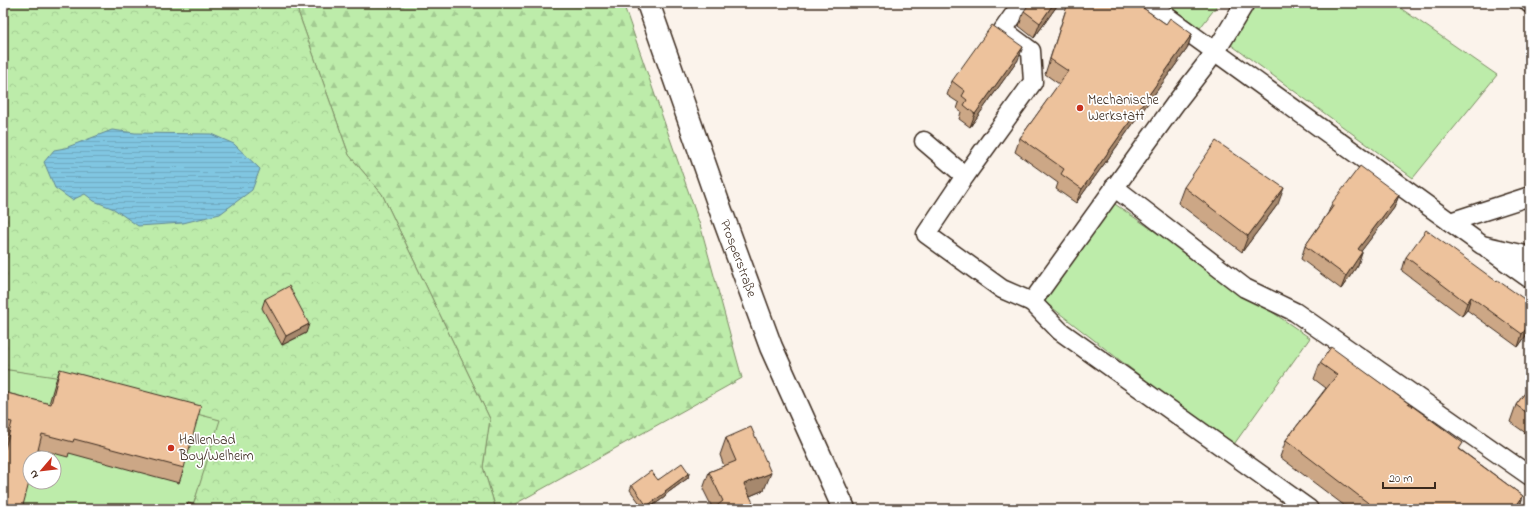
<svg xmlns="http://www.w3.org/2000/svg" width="1533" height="512" viewBox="0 0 1533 512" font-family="'Indie Flower',sans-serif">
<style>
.grass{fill:#bdecaa;stroke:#7c8b64;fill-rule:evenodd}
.forest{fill:url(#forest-firs);stroke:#7c8b64}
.park{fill:url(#park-crowns);stroke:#7c8b64}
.water{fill:url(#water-rules);stroke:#648893}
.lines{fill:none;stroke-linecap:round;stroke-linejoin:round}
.minor-casing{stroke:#3b2a1e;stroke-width:21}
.major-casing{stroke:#3b2a1e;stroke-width:25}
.minor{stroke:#fff;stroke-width:18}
.major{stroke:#fff;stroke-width:22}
.wall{fill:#cca786;stroke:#3b2a1e}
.shaded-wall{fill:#a6886d;stroke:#3b2a1e}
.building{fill:#edc29c;stroke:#3b2a1e}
.poi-dot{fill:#c8321e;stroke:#fff;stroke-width:1.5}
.labels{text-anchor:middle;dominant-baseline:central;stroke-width:3.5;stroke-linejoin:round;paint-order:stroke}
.poi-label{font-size:14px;fill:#3b2a1e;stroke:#fff;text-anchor:start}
.street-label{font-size:14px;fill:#3b2a1e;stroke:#fff}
</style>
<defs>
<pattern id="forest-firs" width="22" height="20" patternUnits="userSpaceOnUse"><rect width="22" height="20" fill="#bdecaa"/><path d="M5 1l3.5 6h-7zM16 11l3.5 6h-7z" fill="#a3cb92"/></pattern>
<pattern id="park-crowns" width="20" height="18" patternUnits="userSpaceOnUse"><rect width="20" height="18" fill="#bdecaa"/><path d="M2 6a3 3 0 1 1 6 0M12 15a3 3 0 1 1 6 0" fill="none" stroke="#a3cb92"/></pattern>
<pattern id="water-rules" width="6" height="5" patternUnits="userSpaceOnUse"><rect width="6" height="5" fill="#80c6e1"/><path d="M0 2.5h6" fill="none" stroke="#70aac1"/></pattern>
</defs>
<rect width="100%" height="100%" fill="#fbf3eb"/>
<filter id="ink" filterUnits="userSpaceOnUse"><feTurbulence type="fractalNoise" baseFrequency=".025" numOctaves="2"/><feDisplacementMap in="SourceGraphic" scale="8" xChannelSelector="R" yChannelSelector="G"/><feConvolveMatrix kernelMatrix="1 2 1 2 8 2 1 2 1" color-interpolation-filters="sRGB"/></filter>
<g filter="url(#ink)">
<g class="grass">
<path d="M1171 3H1219L1200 28 1169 6Z"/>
<path d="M1248 3H1393L1497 75 1413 178 1223 39Z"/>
<path d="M1109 200 1310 338 1232 447 1041 299Z"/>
<path d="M3 369 55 376 221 420 192 509H3ZM30 458H54V482H30Z"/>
</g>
<path class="forest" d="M295 3H623L701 228 742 378 506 509H496L483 467 490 419 382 194 349 155Z"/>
<path class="park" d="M3 3H295L349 155 382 194 490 419 483 467 496 509H192L220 420 55 377 3 369Z"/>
<path class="water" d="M112 130 135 133 211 134 234 144 260 169 252 190 220 214 183 223 138 226 114 209 94 201 85 194 72 200 55 188 44 162 54 150 65 148Z"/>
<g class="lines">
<defs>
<g id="minor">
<path d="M1022 3 1003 30 1031 51 1033 82 965 176 926 234 1002 289 1032 302 1175 104 1216 51 1245 3"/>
<path d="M1148 3 1482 245 1530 256"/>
<path d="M1529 3 1530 4"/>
<path d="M924 141 965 176"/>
<path d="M1114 187 1245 288 1295 312 1530 476"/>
<path d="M1450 222 1530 196"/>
<path d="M1488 249 1530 279"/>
<path d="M1032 302 1060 331 1309 509"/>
</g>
<g id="major">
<path id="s1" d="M648 3 721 211 771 347 844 509"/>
</g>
</defs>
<use href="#minor" class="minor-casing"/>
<use href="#major" class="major-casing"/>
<use href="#minor" class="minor"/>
<use href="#major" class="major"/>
</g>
<g class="wall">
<path d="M1059 3 1034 38 1019 26 1024 11Z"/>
<path d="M1068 3H1136L1166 24 1192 34 1187 49 1076 203 1056 189 1058 183 1015 152 1020 138 1059 84 1045 74Z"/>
<path d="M1018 60 970 127 959 119 961 112 957 109 959 103 947 95 952 81Z"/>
<path d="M1184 187 1278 204 1242 252 1178 203Z"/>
<path d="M1399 195 1394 208 1361 251 1358 265 1341 289 1301 259 1305 246 1328 213 1332 203Z"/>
<path d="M1406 257 1496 281 1530 330 1518 347 1467 310 1462 316 1402 271Z"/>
<path d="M265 299 306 333 282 345 262 308Z"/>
<path d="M1320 363 1461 450 1523 496 1519 509H1349L1280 457 1286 440 1326 388 1314 379Z"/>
<path d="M60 369 184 468 179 483 69 453 68 457 38 449H3L6 437 3 436V392L49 404 55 383Z"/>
<path d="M1530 386V436L1510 422 1516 405Z"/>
<path d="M726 438 764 490 750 496 713 509 703 489 709 472 724 466 720 455Z"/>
<path d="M689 473 688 478 666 494 665 497 648 509H644L630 490 632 485Z"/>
</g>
<g class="shaded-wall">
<path d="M1054 3H1059L1034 38 1040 23Z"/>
<path d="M1192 34 1187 49 1076 203 1082 189Z"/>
<path d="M1023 47 1018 60 970 127 975 114Z"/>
<path d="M1284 188 1278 204 1242 252 1248 236Z"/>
<path d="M1399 195 1394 208 1353 262 1358 249Z"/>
<path d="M1362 252 1358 265 1341 289 1346 276Z"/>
<path d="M1471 297 1467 310 1462 316 1467 303Z"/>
<path d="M309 324 306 333 282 345 286 336Z"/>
<path d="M1530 324V330L1518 347 1522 334Z"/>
<path d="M689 473 688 478 666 494 665 497 648 509H646L647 506 665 491Z"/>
<path d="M771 473 764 490 738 501 744 484Z"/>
<path d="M1523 496 1519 509H1514Z"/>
</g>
<g class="building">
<path d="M1030 3H1054L1040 23 1024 11Z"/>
<path d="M1068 3H1136L1166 24 1170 18 1192 34 1082 189 1061 174 1064 169 1020 138 1068 71 1050 59Z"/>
<path d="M992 25 1023 47 975 114 964 105 967 100 962 96 965 91 952 81Z"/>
<path d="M1216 141 1284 188 1248 236 1184 187Z"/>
<path d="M1360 166 1399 195 1358 249 1362 252 1346 276 1305 246 1334 205 1332 203Z"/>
<path d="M1426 230 1496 281 1497 280 1530 303V324L1522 334 1471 297 1467 303 1406 257Z"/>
<path d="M289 286 309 324 286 336 265 299Z"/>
<path d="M1331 347 1463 443 1459 449 1523 496 1514 509H1376L1286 440 1337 375 1320 363Z"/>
<path d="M60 369 201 406 184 468 74 439 73 442 42 434 36 458H30V479L22 509H3V449H5L12 422 3 420V392L51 404Z"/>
<path d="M1530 386V415L1516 405Z"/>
<path d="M751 427 771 473 744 484 756 509H713L723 501 709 472 736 461 726 438Z"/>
<path d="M682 463 689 473 665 491 666 492 647 506 632 485 651 471 658 480Z"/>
<path d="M188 503 206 508V509H186Z"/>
</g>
</g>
<g class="poi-dot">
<circle cx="1080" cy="108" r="4"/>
<circle cx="171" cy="448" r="4"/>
</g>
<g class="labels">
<g class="poi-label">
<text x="1088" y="100">Mechanische<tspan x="1088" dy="16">Werkstatt</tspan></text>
<text x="179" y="440">Hallenbad<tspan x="179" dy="16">Boy/Welheim</tspan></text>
</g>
<g class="street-label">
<text stroke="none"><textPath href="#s1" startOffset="271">Prosperstraße</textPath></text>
</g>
</g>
<rect width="1533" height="512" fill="none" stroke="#fff" stroke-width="16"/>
<rect x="8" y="8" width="1517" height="496" fill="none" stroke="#3b2a1e" stroke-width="1.5" filter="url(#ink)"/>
<g transform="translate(42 470) rotate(242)"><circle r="19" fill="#ffffff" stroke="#b1aaa5"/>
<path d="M0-3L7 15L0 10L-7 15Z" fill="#c8321e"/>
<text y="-6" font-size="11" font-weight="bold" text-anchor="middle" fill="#3b2a1e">N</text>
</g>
<path d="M1383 482v6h52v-6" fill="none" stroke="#3b2a1e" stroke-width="2"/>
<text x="1389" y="482" font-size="12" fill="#3b2a1e" stroke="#ffffff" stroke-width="3" paint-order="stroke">20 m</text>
</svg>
